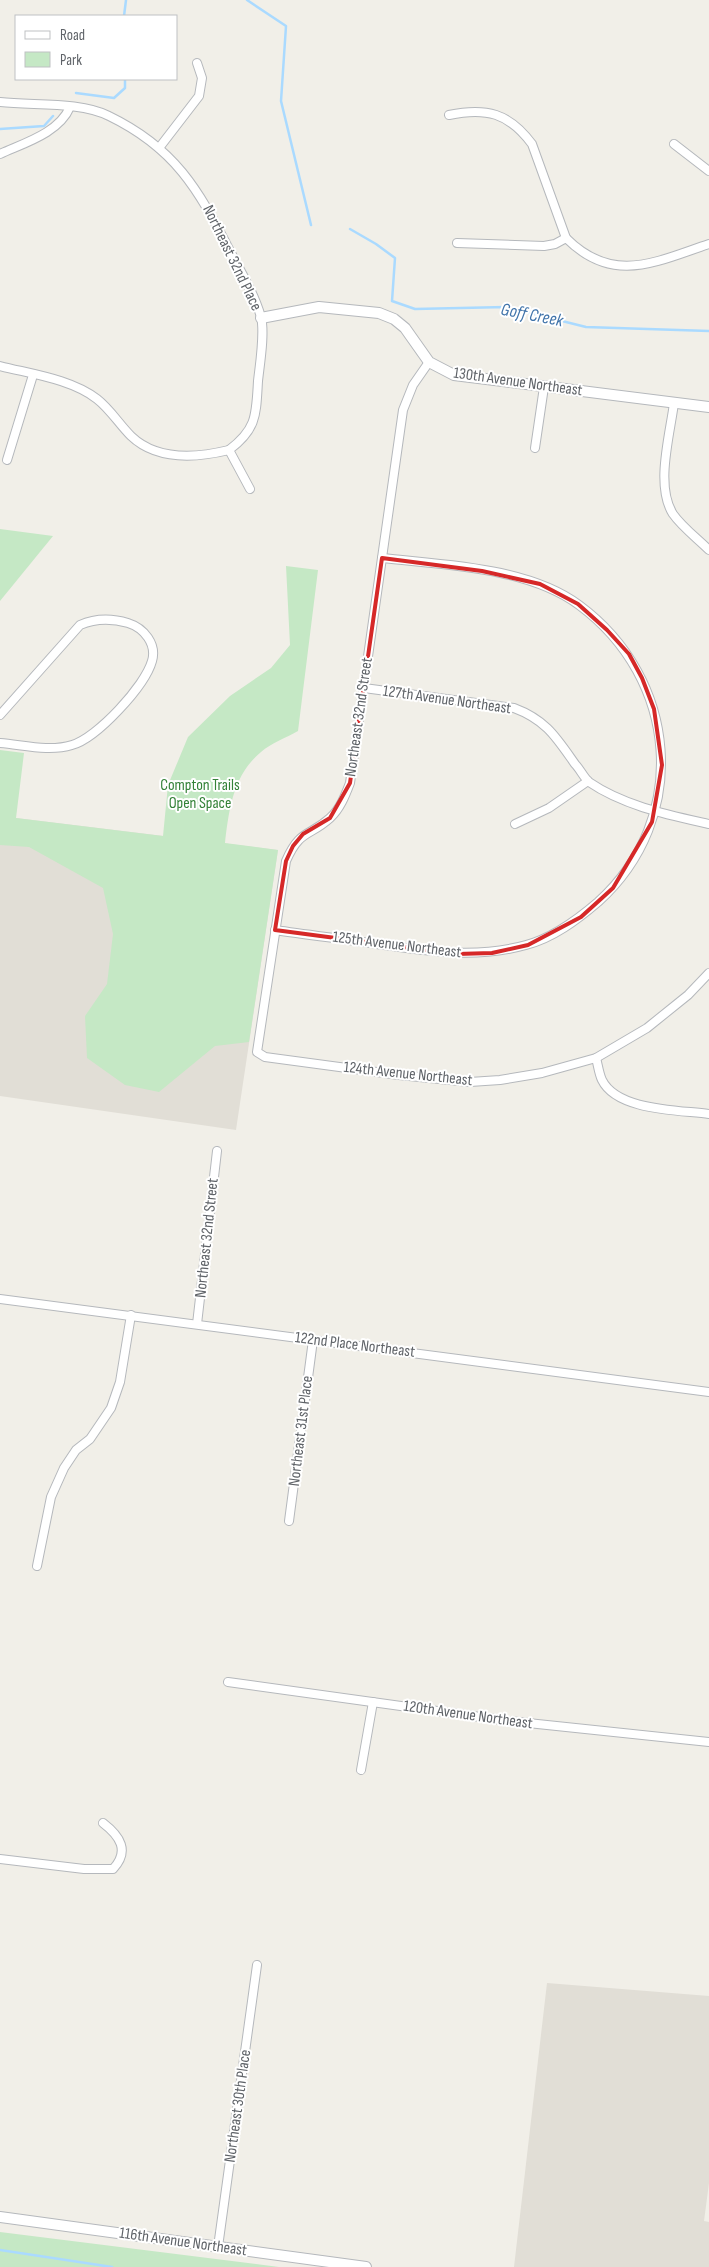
<svg xmlns="http://www.w3.org/2000/svg" width="709" height="2267" viewBox="0 0 709 2267" font-family="'Sofia Sans Condensed',sans-serif">
<style>
.education{fill:#e1ded6}
.green{fill:#c5e8c5}
.lines{fill:none;stroke-linecap:round;stroke-linejoin:round}
.stream{stroke:#aadaff;stroke-width:2.5}
.minor-casing{stroke:#b5b8bc;stroke-width:10}
.tertiary-casing{stroke:#b5b8bc;stroke-width:12}
.minor{stroke:#fff;stroke-width:8}
.tertiary{stroke:#fff;stroke-width:10}
.marked{fill:none;stroke:#d62828;stroke-width:4;stroke-linejoin:round}
.labels{text-anchor:middle;dominant-baseline:central;stroke-width:4;stroke-linejoin:round;paint-order:stroke}
.street-label{font-size:16px;fill:#5f6368;stroke:#fff}
.park-label{font-size:16px;fill:#348238;stroke:#fff}
.water-label{font-size:18px;font-style:italic;fill:#4174aa;stroke:#fff}
</style>
<rect width="100%" height="100%" fill="#f1efe8"/>
<g class="education">
<path d="M0 816 278 850 236 1130 0 1096Z"/>
<path d="M547 1983 709 1996V2183L704 2221 709 2222V2267H514Z"/>
</g>
<g class="green">
<path d="M0 529 53 536 0 601Z"/>
<path d="M286 566 318 570 298 731C286 738 271 743 261 752 233 775 229 810 225 843L278 850 249 1042 215 1046 159 1092 125 1085 87 1058 85 1016 107 984 113 934 103 888 29 847 0 845V750L24 753 16 818 163 836 168 785 188 737 230 696 271 668 290 645Z"/>
<path d="M0 2232 279 2267H0Z"/>
</g>
<g class="lines">
<g class="stream">
<path d="M247 0 286 26 281 101 311 225"/>
<path d="M124 16 126 0"/>
<path d="M76 93 114 98 125 88V79"/>
<path d="M0 129 44 126 53 116"/>
<path d="M350 229 376 244 395 258 392 301 415 309 506 307 586 327 709 331"/>
<path d="M0 2250 112 2267"/>
</g>
<defs>
<g id="minor">
<path d="M0 102C32 106 80 101 109 116 175 148 198 189 230 251 241 272 254 293 261 317 265 333 260 363 258 381 256 415 257 429 229 450L250 489"/>
<path d="M449 115C486 107 509 113 532 144L566 238"/>
<path d="M674 144 709 171"/>
<path d="M159 148 199 96 202 78 197 63"/>
<path d="M0 154C24 143 59 133 70 107"/>
<path d="M457 243 544 246 555 244 566 238C613 285 655 262 709 244"/>
<path d="M429 362 413 385 403 410 350 783C345 796 340 809 330 818 309 837 300 829 286 861L257 1052 265 1057 399 1075 470 1082 500 1080 542 1073 596 1058 647 1028 688 995 709 973"/>
<path d="M0 366C31 374 71 379 97 399 110 409 119 424 131 436 157 461 196 458 229 450"/>
<path d="M674 403C670 435 655 486 673 514 682 527 698 539 709 550"/>
<path d="M535 448 544 387"/>
<path d="M7 460 33 375"/>
<path d="M364 688 514 708C546 720 556 737 575 764 580 769 584 778 589 782 624 806 669 815 709 824"/>
<path d="M0 715 80 625C96 618 111 618 128 623 144 628 157 644 152 661 145 686 97 738 72 745 49 752 24 745 0 743"/>
<path d="M515 824 549 808 588 781"/>
<path d="M275 930C309 935 343 939 377 944 427 951 476 959 526 945 553 938 577 920 598 902 691 818 678 678 579 605 528 567 444 565 382 558"/>
<path d="M596 1058C598 1065 599 1074 602 1080 617 1111 680 1110 709 1114"/>
<path d="M0 1299 709 1392"/>
<path d="M197 1324 217 1151"/>
<path d="M289 1521 313 1340"/>
<path d="M37 1566 51 1497 64 1468 76 1450 90 1439 111 1408 120 1382 131 1315"/>
<path d="M228 1682 509 1721 709 1742"/>
<path d="M361 1770 373 1702"/>
<path d="M0 1859 84 1869H113C130 1851 120 1836 103 1823"/>
<path d="M218 2247 257 1965"/>
</g>
<g id="tertiary">
<path d="M261 318 319 307 379 313 394 319 405 328 429 362 454 375 709 407"/>
<path d="M0 2217 366 2267"/>
</g>
</defs>
<use href="#minor" class="minor-casing"/>
<use href="#tertiary" class="tertiary-casing"/>
<use href="#minor" class="minor"/>
<use href="#tertiary" class="tertiary"/>
</g>
<path class="marked" d="M382 558 482 571 540 584 578 604 607 630 629 654 642 678 654 709 662 765 652 822 613 888 581 917 528 945 492 953 457 954 275 930 286 861 293 846 303 834 330 818 350 783Z"/>
<g class="labels">
<g class="street-label">
<text transform="translate(232 258) rotate(64)">Northeast 32nd Place</text>
<text transform="translate(518 382) rotate(8)">130th Avenue Northeast</text>
<text transform="translate(447 700) rotate(8)">127th Avenue Northeast</text>
<text transform="translate(359 717) rotate(-82)">Northeast 32nd Street</text>
<text transform="translate(397 945) rotate(7)">125th Avenue Northeast</text>
<text transform="translate(408 1074) rotate(6)">124th Avenue Northeast</text>
<text transform="translate(207 1238) rotate(-84)">Northeast 32nd Street</text>
<text transform="translate(355 1345) rotate(7)">122nd Place Northeast</text>
<text transform="translate(301 1431) rotate(-83)">Northeast 31st Place</text>
<text transform="translate(468 1715) rotate(8)">120th Avenue Northeast</text>
<text transform="translate(238 2106) rotate(-82)">Northeast 30th Place</text>
<text transform="translate(183 2242) rotate(8)">116th Avenue Northeast</text>
</g>
<g class="park-label">
<text x="200" y="785">Compton Trails<tspan x="200" dy="18">Open Space</tspan></text>
</g>
<g class="water-label">
<text transform="translate(532 315) rotate(11)">Goff Creek</text>
</g>
</g>
<rect x="15" y="15" width="162" height="65" fill="#ffffff" stroke="#bfc1c3"/>
<rect x="25" y="31" width="25" height="8" fill="#ffffff" stroke="#bfc1c3"/>
<text x="60" y="40" font-size="15" fill="#5f6368">Road</text>
<rect x="25" y="52" width="25" height="15" fill="#c5e8c5" stroke="#bfc1c3"/>
<text x="60" y="65" font-size="15" fill="#5f6368">Park</text>
</svg>
